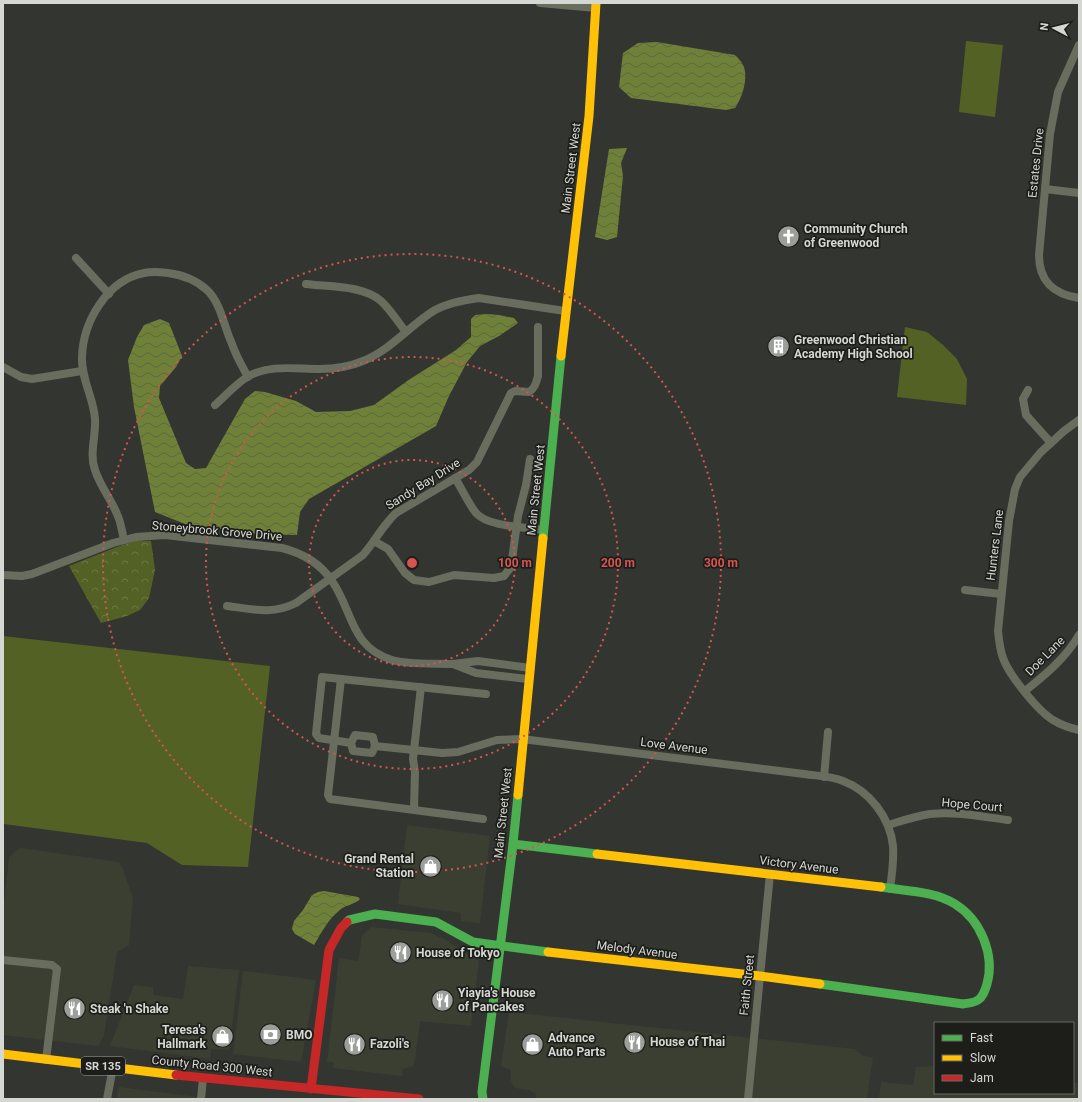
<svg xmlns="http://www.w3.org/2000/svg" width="1082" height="1102" viewBox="0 0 1082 1102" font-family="Roboto,sans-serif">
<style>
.built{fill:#3b3f32}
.green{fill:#546125}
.park{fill:url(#park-crowns)}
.water{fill:url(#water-waves)}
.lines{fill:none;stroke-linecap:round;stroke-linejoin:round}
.street{stroke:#696d5e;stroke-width:8}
.fast{stroke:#4caf50;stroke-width:9}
.slow{stroke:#ffc107;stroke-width:9}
.jam{stroke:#c62828;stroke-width:9}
.ring{fill:none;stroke:#d65452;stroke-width:2;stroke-dasharray:2 4}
.labels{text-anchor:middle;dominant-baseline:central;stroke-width:3.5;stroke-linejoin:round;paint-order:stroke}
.shield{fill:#1d1e1a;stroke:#9ea09b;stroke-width:1}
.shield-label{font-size:11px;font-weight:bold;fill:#d5d7d2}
.street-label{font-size:12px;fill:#d5d7d2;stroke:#1d1e1a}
.poi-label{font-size:12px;font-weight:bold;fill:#d5d7d2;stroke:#1d1e1a;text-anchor:start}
.centre{fill:#d65452;stroke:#1d1e1a;stroke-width:2}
.ring-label{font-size:12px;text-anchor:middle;font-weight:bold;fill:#d65452;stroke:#1d1e1a;stroke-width:3.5;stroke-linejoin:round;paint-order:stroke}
</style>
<defs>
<pattern id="park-crowns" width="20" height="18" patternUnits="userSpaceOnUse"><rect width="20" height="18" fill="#546125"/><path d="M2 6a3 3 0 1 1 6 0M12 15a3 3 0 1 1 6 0" fill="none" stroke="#6c7744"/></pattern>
<pattern id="water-waves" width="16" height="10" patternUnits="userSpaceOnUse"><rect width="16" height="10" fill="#6f8139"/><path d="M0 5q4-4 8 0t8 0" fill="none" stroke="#5c673b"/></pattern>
</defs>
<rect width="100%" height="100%" fill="#333531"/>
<g class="built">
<path d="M407 825 490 836 480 923 461 921V913L398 904Z"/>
<path d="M21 848 119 862 123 869 133 898 129 945 117 952 104 1036 98 1046 3 1035V913L9 858 15 851Z"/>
<path d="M371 927 431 933 444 939 479 961 471 1026 420 1021 415 1059 413 1066 403 1069 402 1076 333 1068 334 1062H327L339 958 358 961 362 936Z"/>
<path d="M188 966 239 970 229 1050 211 1049 210 1059 110 1046 134 985 153 987V995L183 999Z"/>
<path d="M243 971 316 980 301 1062 233 1054Z"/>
<path d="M509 1012 855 1049 863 1056 873 1057 867 1099H536V1094L529 1090 520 1089 514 1087 511 1081V1070L501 1066Z"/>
<path d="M935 1066V1093H1073V1083H1079V1099H879L881 1082 913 1085 916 1067Z"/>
<path d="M119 1087 214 1099H117Z"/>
</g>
<g class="green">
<path d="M966 41 1003 45 995 117 959 112Z"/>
<path d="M905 327 927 332 943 345 957 359 967 379 966 405 897 397Z"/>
<path d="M3 636 270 666 248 867 182 865 147 843 4 824 3 830Z"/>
</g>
<path class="park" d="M134 541H151L155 570 149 598 140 610 127 616 101 623 69 566 117 547Z"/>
<g class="water">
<path d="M657 42 735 55C738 58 741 61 743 65 749 77 742 98 735 108L726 110 631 98 619 87 623 53 638 43Z"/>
<path d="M627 148 621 163 623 176 617 237 607 240 595 237 609 149Z"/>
<path d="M487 314 499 315 514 318 518 323 499 336 480 346 467 362 449 396 436 426 309 499 300 512 297 535 256 534 185 524 155 512 134 407 128 360 137 337 144 325 160 319 169 323 182 356 176 367 160 386 159 398 186 463 195 469 206 468 245 399 255 391 265 392 296 401 316 412 350 411 374 405 410 379 456 350 471 337V319L475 315Z"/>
<path d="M324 891 358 897 360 899C356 904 346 905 341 909 328 919 322 932 314 945L295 934 292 929 294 921 303 910 312 895 318 892Z"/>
</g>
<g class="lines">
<g class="street">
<path d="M540 3 596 8"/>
<path d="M1079 45 1058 92 1050 134 1039 255C1039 281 1053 294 1079 298"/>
<path d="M1045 189 1079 193"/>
<path d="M76 258 109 294"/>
<path d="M306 284C328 287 363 285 381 301 390 309 398 322 406 332"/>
<path d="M3 367 21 377 32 379 82 371"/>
<path d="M1028 390 1023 399 1026 415 1051 443"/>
<path d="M215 405C225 396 235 385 247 377 269 364 295 369 319 369 334 369 349 367 363 361 391 350 410 325 435 310 448 303 464 300 479 298L565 311"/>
<path d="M1079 420 1064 431 1041 452 1020 477 1015 489 1009 521 998 631C999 641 1000 650 1003 658 1009 675 1038 711 1053 720 1061 725 1070 728 1079 730"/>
<path d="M455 478C462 489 468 503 476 513 488 527 526 527 544 530"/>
<path d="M124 540C122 532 121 522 117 514 111 499 100 486 95 470 89 454 96 437 95 419 94 399 81 379 82 357 83 322 107 280 144 273 152 271 161 272 168 273 183 275 196 280 207 290 221 303 224 327 232 344 236 356 242 366 248 377"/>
<path d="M374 541 388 549 405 573 414 580 429 582 454 575 494 578 504 576 511 567 518 516 526 485 530 459"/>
<path d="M3 575 22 576 32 574 113 543 136 537 165 535 282 548C302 553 320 563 332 581 353 611 350 647 392 660 409 665 435 663 453 664"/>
<path d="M965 590 1001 594"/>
<path d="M227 606C252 609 272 615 296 603L363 555C375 541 383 525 396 513L469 470 477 462 511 393 515 391 529 392C535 388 536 383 538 376V327"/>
<path d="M341 679 328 795 330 799 483 819"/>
<path d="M528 679 476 673 453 664 478 661 530 668"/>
<path d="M1025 691C1045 675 1066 658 1079 635"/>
<path d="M355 735 373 737 375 746 372 753 353 751 351 743Z"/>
<path d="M351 743 319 738 316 734 322 677 486 694"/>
<path d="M375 746 442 753 458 752 497 740 522 739 804 774C817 776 831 776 843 781 870 791 890 818 893 846 894 860 892 875 890 889"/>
<path d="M824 777 828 732"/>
<path d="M414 809 415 772 413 759 421 687"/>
<path d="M888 825C901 821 916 816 930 814 956 811 982 817 1008 820"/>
<path d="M3 960 52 965 57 969 46 1060"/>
<path d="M107 1099 113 1067"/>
<path d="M201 1099 203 1078"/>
<path d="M748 1099 770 874"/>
</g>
<g class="fast">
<path d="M543 538 561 356"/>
<path d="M513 844 597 854"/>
<path d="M347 922 349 920 375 914 436 922 473 942 548 952"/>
<path d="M820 984 963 1004C968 1003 974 1003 978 1000 983 997 985 990 987 984 995 955 981 920 955 904 934 891 906 891 881 887"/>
<path d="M483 1099 482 1092 513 844 518 795"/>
</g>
<g class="slow">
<path d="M561 356 589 116 596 3"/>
<path d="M518 795 543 538"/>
<path d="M597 854 881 887"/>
<path d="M548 952 760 976 820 984"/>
<path d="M3 1054 176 1075"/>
</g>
<g class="jam">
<path d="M176 1075 419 1099"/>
<path d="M311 1089 329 950 341 928 347 922"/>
</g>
</g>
<g class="ring">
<circle cx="412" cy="563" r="103"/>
<circle cx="412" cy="563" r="206"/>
<circle cx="412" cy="563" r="309"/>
</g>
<defs>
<symbol id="church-disc" viewBox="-11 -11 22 22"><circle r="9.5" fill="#9c9e9a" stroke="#1d1e1a"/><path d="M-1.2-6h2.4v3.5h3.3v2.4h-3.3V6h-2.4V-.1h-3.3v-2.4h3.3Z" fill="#fff"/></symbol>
<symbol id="building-disc" viewBox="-11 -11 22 22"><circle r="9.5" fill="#9c9e9a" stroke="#1d1e1a"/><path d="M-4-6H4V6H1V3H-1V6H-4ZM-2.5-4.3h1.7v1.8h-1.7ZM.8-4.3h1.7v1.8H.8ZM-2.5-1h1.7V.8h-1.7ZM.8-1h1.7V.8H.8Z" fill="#fff"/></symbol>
<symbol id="shop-disc" viewBox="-11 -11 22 22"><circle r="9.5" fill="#9c9e9a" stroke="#1d1e1a"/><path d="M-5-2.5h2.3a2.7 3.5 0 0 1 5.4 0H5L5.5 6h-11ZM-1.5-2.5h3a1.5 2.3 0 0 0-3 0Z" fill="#fff"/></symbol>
<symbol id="restaurant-disc" viewBox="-11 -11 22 22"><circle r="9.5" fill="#9c9e9a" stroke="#1d1e1a"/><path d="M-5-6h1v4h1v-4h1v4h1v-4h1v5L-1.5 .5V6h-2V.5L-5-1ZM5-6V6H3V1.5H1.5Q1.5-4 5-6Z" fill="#fff"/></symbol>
<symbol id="bank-disc" viewBox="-11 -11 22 22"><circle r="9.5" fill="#9c9e9a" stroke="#1d1e1a"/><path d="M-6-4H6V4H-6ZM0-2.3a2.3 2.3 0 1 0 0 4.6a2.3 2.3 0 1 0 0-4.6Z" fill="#fff"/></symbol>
</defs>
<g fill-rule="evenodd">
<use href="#church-disc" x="776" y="224" width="25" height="25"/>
<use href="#building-disc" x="766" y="334" width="25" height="25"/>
<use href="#shop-disc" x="418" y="854" width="25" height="25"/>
<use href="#restaurant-disc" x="388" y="940" width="25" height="25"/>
<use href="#restaurant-disc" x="430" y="988" width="25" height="25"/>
<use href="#restaurant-disc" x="62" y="996" width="25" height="25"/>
<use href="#bank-disc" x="258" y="1022" width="25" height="25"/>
<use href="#shop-disc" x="210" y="1024" width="25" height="25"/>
<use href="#restaurant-disc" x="622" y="1030" width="25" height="25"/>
<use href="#restaurant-disc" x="342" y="1032" width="25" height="25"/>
<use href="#shop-disc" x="520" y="1032" width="25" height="25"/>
</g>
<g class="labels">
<rect class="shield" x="81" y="1057" width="44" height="18" rx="3"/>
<g class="shield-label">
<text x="103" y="1066">SR 135</text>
</g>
<g class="street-label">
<text transform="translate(1036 163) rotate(-84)">Estates Drive</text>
<text transform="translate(571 168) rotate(-83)">Main Street West</text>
<text transform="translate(423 484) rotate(-32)">Sandy Bay Drive</text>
<text transform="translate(536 490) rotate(-84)">Main Street West</text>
<text transform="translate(217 531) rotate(5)">Stoneybrook Grove Drive</text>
<text transform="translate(995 545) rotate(-83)">Hunters Lane</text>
<text transform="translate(1045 656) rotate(-45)">Doe Lane</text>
<text transform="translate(674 746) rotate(7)">Love Avenue</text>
<text transform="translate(972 805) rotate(5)">Hope Court</text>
<text transform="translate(503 813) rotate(-84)">Main Street West</text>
<text transform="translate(799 865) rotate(7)">Victory Avenue</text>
<text transform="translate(637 950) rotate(7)">Melody Avenue</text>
<text transform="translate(747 985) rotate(-84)">Faith Street</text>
<text transform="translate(212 1066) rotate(6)">County Road 300 West</text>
</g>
<g class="poi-label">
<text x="804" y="229">Community Church<tspan x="804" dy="14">of Greenwood</tspan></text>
<text x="794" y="340">Greenwood Christian<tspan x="794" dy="14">Academy High School</tspan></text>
<text x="414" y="859" text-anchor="end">Grand Rental<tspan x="414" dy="14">Station</tspan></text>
<text x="416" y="953">House of Tokyo</text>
<text x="458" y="993">Yiayia's House<tspan x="458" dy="14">of Pancakes</tspan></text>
<text x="90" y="1009">Steak 'n Shake</text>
<text x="206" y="1030" text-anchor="end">Teresa's<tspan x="206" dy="14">Hallmark</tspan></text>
<text x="286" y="1035">BMO</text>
<text x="548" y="1038">Advance<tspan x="548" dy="14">Auto Parts</tspan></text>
<text x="650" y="1042">House of Thai</text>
<text x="370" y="1044">Fazoli's</text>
</g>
</g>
<circle cx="412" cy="563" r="6" class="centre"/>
<g class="ring-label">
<text x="515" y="567">100 m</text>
<text x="618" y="567">200 m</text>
<text x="721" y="567">300 m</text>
</g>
<rect width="1082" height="1102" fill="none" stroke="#d5d7d2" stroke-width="8"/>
<rect x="934" y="1022" width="140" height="72" fill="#1d1e1a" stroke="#676864"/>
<rect x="942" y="1035" width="20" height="6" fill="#4caf50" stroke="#676864"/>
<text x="970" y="1042" font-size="12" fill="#d5d7d2">Fast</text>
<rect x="942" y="1055" width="20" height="6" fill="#ffc107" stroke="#676864"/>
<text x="970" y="1062" font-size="12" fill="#d5d7d2">Slow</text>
<rect x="942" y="1075" width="20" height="6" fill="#c62828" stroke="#676864"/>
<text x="970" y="1082" font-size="12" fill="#d5d7d2">Jam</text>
<g transform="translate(1054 28) rotate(277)" stroke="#1d1e1a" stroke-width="3" paint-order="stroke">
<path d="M0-3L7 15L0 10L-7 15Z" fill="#d5d7d2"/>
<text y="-6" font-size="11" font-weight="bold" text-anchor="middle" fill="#d5d7d2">N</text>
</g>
</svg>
